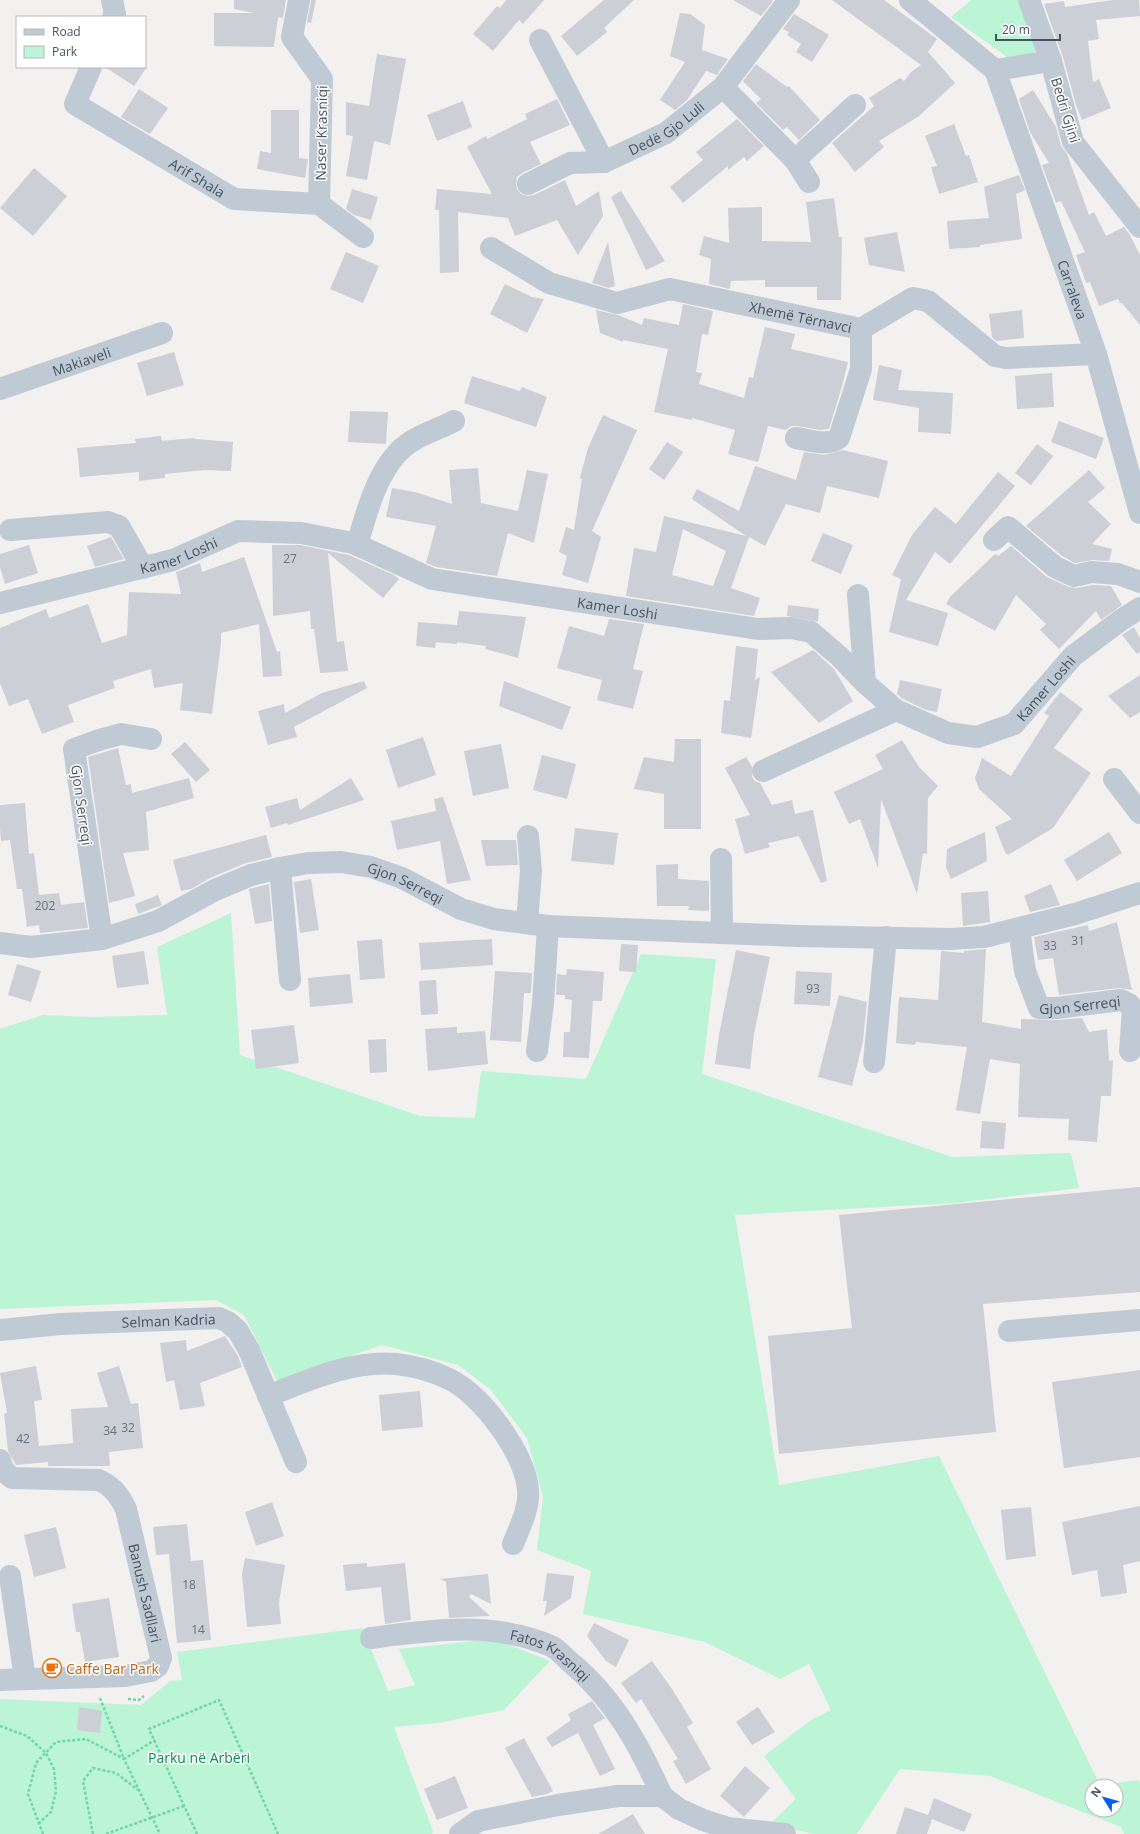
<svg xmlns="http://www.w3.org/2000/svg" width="1140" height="1834" viewBox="0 0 1140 1834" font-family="'Open Sans',sans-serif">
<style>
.green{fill:#bbf5d5;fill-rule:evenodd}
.building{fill:#cccfd6;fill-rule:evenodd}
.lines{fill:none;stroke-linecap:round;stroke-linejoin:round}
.path{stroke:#6fd7aa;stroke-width:2.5;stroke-dasharray:3 2;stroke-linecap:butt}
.minor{stroke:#c0cad4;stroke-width:22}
.labels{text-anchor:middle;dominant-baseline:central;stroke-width:3;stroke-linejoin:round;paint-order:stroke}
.number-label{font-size:12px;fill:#68717e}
.street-label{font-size:14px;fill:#465260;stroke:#fff}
.food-label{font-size:14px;fill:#c56008;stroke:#fff;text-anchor:start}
.park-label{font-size:14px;fill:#0c8652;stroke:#fff}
</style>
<rect width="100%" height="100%" fill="#f3f0f0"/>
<g class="green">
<path d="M971 0H1023L1039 53 1007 57 951 17Z"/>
<path d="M231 913 240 1055 420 1116 475 1118 481 1071 586 1079 641 954 716 959 702 1074 952 1157 1071 1153 1079 1188 956 1203 735 1215 779 1485 939 1456 1100 1785 1138 1780 1140 1783V1834H1124L1121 1827 990 1776 900 1769 857 1834H814L770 1824 796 1799 764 1756 811 1720 831 1710 809 1664 780 1679 705 1642 583 1614 591 1571 537 1550 543 1497 527 1438 491 1390 458 1365 382 1345 277 1381 244 1315 216 1300 0 1309V1029L43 1015 91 1017 167 1015 157 947ZM1092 1786H1116V1810H1092Z"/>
<path d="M363 1628 388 1691 415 1685 399 1649 494 1639 550 1661 504 1710 438 1723 394 1727 433 1831 432 1834H0V1699L141 1705 170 1681 182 1680 177 1652Z"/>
</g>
<g class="building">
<path d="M234 0H286L283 18 278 17 274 47 214 46V13H254L234 9Z"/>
<path d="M311 0H316L311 23 307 22Z"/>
<path d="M506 0H544L523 24 519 20 493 51 473 34 497 6 500 8Z"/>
<path d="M604 0H634L604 28 607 32 577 56 561 36Z"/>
<path d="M733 0H772L773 1 761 16Z"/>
<path d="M832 0H884L937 39 928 52 955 83 919 116 879 141 884 147 855 172 832 143 874 106 869 98 900 78 904 81 911 72 921 65Z"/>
<path d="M1113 0H1139L1140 16 1096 20 1099 39 1088 41 1093 82 1099 79 1111 108 1082 120 1076 105 1063 57 1044 4 1064 1 1065 7Z"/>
<path d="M680 13 690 14 705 25 702 50 728 59 717 75 706 71 687 100 675 110 660 100 685 62 670 56Z"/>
<path d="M794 14 829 35 812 62 796 52 801 44 787 35 789 32 783 29Z"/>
<path d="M377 54 406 59 390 145 374 141 367 180 346 176 353 136 346 135V102L369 106Z"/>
<path d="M756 64 787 87 789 86 820 120 799 140 787 127 783 130 756 103 761 99 743 81Z"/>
<path d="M105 67H147L134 86Z"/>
<path d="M139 89 168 108 150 134 121 117Z"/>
<path d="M1033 90 1056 127 1061 146 1067 154 1089 215 1094 212 1106 236 1124 227 1130 235 1140 255V325L1122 303H1120L1118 299 1099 306 1090 282 1086 283 1076 255 1085 252 1061 201 1056 203 1042 165 1049 163 1030 132 1019 99Z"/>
<path d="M557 99 570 125 530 142 541 164 522 173 517 177 516 184 517 189 521 194 528 196 534 195 565 180 576 206 599 191 603 216 578 255 557 220 515 236 508 218 458 212 459 272 440 273 439 210H435L437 189 492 194 467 147 486 136 487 139 527 119 525 114Z"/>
<path d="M463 101 472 127 437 141 427 115Z"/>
<path d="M271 110H299V158L308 159 305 178 257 169 260 151 271 153Z"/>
<path d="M737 119 764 146 747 161 744 157 728 170V166L683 203 670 187 703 160 696 152Z"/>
<path d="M954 124 966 156 969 155 978 182 939 194 931 167 937 166 925 136Z"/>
<path d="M34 168 67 196 33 236 0 208Z"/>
<path d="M1019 175 1025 190 1016 194 1022 239 980 245V247L949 249 947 221 989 218 984 187Z"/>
<path d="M352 189 378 197 371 220 354 215 346 209Z"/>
<path d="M621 191 665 261 646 270 611 197Z"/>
<path d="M834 198 839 237H842L841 300H817V287H765V280L731 281 730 289 709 284 711 259 699 255 704 236 729 243 728 208 762 207V241L811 242 806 202Z"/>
<path d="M897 232 905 272 869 265 864 238Z"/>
<path d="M608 242 615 286 609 288 592 283Z"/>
<path d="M346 252 379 266 363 303 330 289Z"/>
<path d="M505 284 532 297 544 299 527 333 490 314Z"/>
<path d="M683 304 713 311 708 335 702 334 696 372 702 373 699 384 744 398 749 377 753 378 765 327 795 334 791 349 848 362 842 386 829 429 820 430 798 426H791L786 430 768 426 758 462 728 454 735 430 692 418V420L654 412 668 349 623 340V342L600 333 596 310 618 315 642 325 644 318 679 325Z"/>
<path d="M1022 310 1024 338 996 341 992 337 989 314Z"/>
<path d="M174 352 184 385 147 396 137 363Z"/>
<path d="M879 365 902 370 898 390 953 393 951 434 918 432 919 408 873 400Z"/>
<path d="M1052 373 1054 407 1017 409 1015 376Z"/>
<path d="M472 376 520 391 522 387 547 397 536 427 464 403Z"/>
<path d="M350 411 388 412 386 444 348 442Z"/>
<path d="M603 415 637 430 592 531 601 537 588 583 562 575 567 556 559 552 566 527 574 530 582 479 580 478 588 448Z"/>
<path d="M1059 421 1104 438 1096 459 1051 442Z"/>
<path d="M161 436 162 441 194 438 195 439 233 442 231 471 205 470 165 474V478L139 481V472L80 477 77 448 136 443 135 439Z"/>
<path d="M667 442 683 452 664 480 649 469Z"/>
<path d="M1037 444 1053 456 1031 485 1015 473Z"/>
<path d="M843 450 888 461 879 498 827 486 820 513 786 504 765 546 749 537 731 588 760 598 754 616 626 596 634 548 656 552 664 516 746 536 692 499 697 489 739 511 755 466 796 480 804 452 825 455ZM683 529 726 551 713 586 672 575Z"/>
<path d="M478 468 481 503 518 511 527 470 548 474 534 543 508 533 497 576 436 567 426 563 436 526 386 517 392 488 415 492 452 504 449 470Z"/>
<path d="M1089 470 1105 488 1088 502 1111 524 1092 544 1112 549 1109 561 1093 560 1075 563 1062 556 1026 526Z"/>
<path d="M998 472 1015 486 950 564 935 552 906 600 948 613 938 646 889 632 901 579 892 575 912 535 935 507 956 524Z"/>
<path d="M823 533 853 545 841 574 811 561Z"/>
<path d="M111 537 124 559 95 567 87 546Z"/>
<path d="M29 545 38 573 5 584 0 567V554Z"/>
<path d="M272 545H300L349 555 394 575 399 579 383 598 328 553 337 642 344 641 348 671 320 673 314 629H311L310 611 273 616Z"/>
<path d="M1011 546 1047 577 1069 587 1077 588 1093 585 1111 586 1122 605 1101 620 1096 611 1059 649 1040 630 1046 624 1016 595 995 631 946 604 951 596 995 554 998 556Z"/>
<path d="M244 557 277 652 280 651 282 676 263 677 259 624 221 633V643L212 714 180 710 183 683 154 688 151 669 113 681 115 688 68 705 74 722 42 734 28 699 9 706 0 683V628L46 609 49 618 88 604 102 643 127 635 129 592 181 594 176 572 200 563 202 572Z"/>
<path d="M788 605 819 609 818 622 787 616Z"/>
<path d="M459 611 526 617 518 658 485 649 486 646 457 642V644L436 642 435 648 416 646 418 622 457 625Z"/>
<path d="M609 619 644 624 633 669 643 671 633 709 597 700 602 680 557 668 569 626 604 636Z"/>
<path d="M1134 627 1140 638V652L1137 654 1122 635Z"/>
<path d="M736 646 758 649 755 680 760 677 751 738 721 733 724 700 730 701Z"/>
<path d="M813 650 834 669 853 701 819 723 771 672Z"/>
<path d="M1140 675V712L1130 718 1108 696Z"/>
<path d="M900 680 942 689 937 712 926 710 903 699 897 694Z"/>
<path d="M364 681 367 688 294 727 297 737 268 745 258 711 284 704 285 713 322 693Z"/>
<path d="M504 681 571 707 562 730 499 706Z"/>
<path d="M1060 692 1083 709 1054 748 1091 773 1053 828 1008 855 1005 852 995 827 1012 819 979 789 975 778 982 758 1011 776 1049 716 1044 713Z"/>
<path d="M423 737 436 775 398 788 386 750Z"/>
<path d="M675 739H701V829H664V794L634 789 644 757 674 762Z"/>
<path d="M902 740 919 767 938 786 928 798 927 854 923 853 917 894 881 799 878 868 860 819 849 824 834 792 883 769 875 755Z"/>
<path d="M185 742 210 770 196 782 171 754Z"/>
<path d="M501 744 509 788 473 796 464 751Z"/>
<path d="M118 748 126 785 131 784 132 793 189 778 194 798 146 812 149 850 123 853 135 896 109 903 88 757Z"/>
<path d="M542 755 576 764 567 799 533 790Z"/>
<path d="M746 757 752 767V777L755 781 760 783 772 805 792 800 795 814 813 810 827 881 821 883 799 836 768 843 770 847 745 854 735 819 750 815 725 768Z"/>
<path d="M351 778 364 800 288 825 287 823 271 828 265 807 297 798 300 810Z"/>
<path d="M443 797 447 809 471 880 447 884 440 841 397 850 391 821 436 811 434 799Z"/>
<path d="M25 803 29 854 34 853 39 895 59 893 61 905 84 902 88 928 40 933 39 925 27 927 22 889H17L10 840 1 841 0 828V805Z"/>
<path d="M575 828 618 833 614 865 571 861Z"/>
<path d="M985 832 987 861 951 879 946 867 947 849Z"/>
<path d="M1109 832 1122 853 1077 881 1064 860Z"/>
<path d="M266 835 272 857 246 863 210 878 191 889 181 891 173 860Z"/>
<path d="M481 840H516L518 865 486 866Z"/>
<path d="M678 864V879L709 881V911L688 910 689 906H657L656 865Z"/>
<path d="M311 879 319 930 300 933 294 882Z"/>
<path d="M269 884 272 921 255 924 249 889Z"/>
<path d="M1051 884 1060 905 1030 912 1024 896Z"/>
<path d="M988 891 990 922 963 926 961 893Z"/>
<path d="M158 895 162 905 138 914 135 904Z"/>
<path d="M1117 922 1132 990 1119 988 1059 995 1053 958 1038 960 1034 937 1088 925 1089 931Z"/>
<path d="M382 939 385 978 360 980 357 941Z"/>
<path d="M492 939 493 965 421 970 419 943Z"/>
<path d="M621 944 638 945 636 972 619 971Z"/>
<path d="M986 949 982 1022 1021 1029V1019L1057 1020 1082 1018 1089 1032 1107 1029 1109 1061 1113 1060 1111 1096H1101L1097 1142 1068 1140 1069 1119 1018 1117 1020 1064 990 1059 980 1114 956 1110 967 1047 916 1042 915 1045 896 1043 899 997 938 1000 941 951 964 953V951Z"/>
<path d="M736 950 770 957 754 1034 750 1069 715 1064 719 1035Z"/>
<path d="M144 951 149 984 117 988 112 956Z"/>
<path d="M17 964 41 971 31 1002 8 995Z"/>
<path d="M567 969 604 972 602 1001H593L589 1058 563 1057 564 1032H570L572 1000 565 999V995H556L557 974 566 975Z"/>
<path d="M495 971 532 973 531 993H524L521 1042 490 1040Z"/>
<path d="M796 971 832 973 830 1006 794 1004Z"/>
<path d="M350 974 353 1003 310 1007 308 978Z"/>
<path d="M436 980 438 1014 421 1015 419 981Z"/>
<path d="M839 995 867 1002 863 1041 852 1086 818 1077Z"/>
<path d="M294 1025 299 1063 256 1069 251 1030Z"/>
<path d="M457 1027V1033L485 1031 488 1064 428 1071 425 1029Z"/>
<path d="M386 1039 387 1072 370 1073 368 1040Z"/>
<path d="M982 1121 1006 1123 1004 1149 980 1148Z"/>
<path d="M1140 1187V1292L983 1304 996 1432 779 1454 768 1336 852 1328 839 1215Z"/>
<path d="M225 1336 238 1356 242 1367 200 1383 205 1406 180 1410 174 1380 166 1382 160 1343 186 1340 187 1351Z"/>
<path d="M36 1366 42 1400 34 1401 39 1446 73 1443 71 1409 108 1407 97 1373 119 1366 131 1404 138 1403 143 1448 109 1452 110 1466H48V1462L16 1465 8 1451 4 1414 7 1413 0 1373Z"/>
<path d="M1140 1370V1457L1064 1468 1052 1382Z"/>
<path d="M420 1391 423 1427 382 1431 379 1395Z"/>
<path d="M272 1502 284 1536 256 1546 245 1512Z"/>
<path d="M1140 1506V1561L1123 1565 1127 1593 1101 1597 1097 1570 1072 1575 1062 1522Z"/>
<path d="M1031 1507 1036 1556 1006 1560 1001 1510Z"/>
<path d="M187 1524 191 1561 203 1560 211 1640 177 1643 169 1554 156 1555 153 1527Z"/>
<path d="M56 1527 66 1568 34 1577 24 1535Z"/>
<path d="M245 1558 285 1565 279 1603 281 1624 247 1627 242 1574Z"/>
<path d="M367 1563V1567L405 1563 411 1620 385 1624 381 1587 346 1591 343 1565Z"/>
<path d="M547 1573 574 1576 571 1598 544 1616 547 1601H543Z"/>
<path d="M488 1574 491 1604 471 1594 469 1597 490 1616 449 1618 446 1582 440 1579Z"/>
<path d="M109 1598 119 1657 85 1662 80 1632H76L72 1604Z"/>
<path d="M594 1623 629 1640 616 1667 606 1661 587 1636Z"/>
<path d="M652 1661 672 1689 693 1723 687 1727 711 1769 686 1784 673 1761 678 1759 641 1699 636 1703 621 1683Z"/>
<path d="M592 1701 605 1718 593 1725 615 1769 600 1776 578 1733 552 1747 546 1738 571 1720 568 1714Z"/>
<path d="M79 1707 102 1711 100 1733 77 1730Z"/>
<path d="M758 1707 775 1732 752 1745 736 1722Z"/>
<path d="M524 1738 553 1791 547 1794 532 1797 505 1748Z"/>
<path d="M745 1766 770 1788 744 1817 720 1796Z"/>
<path d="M455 1776 468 1808 437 1820 424 1789Z"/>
<path d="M934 1798 972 1814 964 1832 932 1819 927 1834H896L905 1807 928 1815Z"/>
<path d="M633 1814 645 1834H598Z"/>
</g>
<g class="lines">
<g class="path">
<path d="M100 1698 124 1759 155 1740"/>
<path d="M128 1699 139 1700 144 1696"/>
<path d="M0 1726 27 1736 46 1753 54 1769 56 1791 51 1812 39 1823"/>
<path d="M43 1834 28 1794 36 1763 56 1742 86 1739 124 1759 160 1834"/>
<path d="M93 1834 83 1781 93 1768 116 1773 138 1790"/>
<path d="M106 1834 184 1806"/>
<path d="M197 1834 149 1729 219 1700 278 1834"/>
</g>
<g class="minor">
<path d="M112 0 115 14 113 17"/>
<path d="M299 0 292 37 322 79 319 204"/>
<path id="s1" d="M910 0 995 70 1096 354 1140 513"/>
<path d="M1029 0 1051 61 1073 142 1140 227"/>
<path d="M540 40 604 162"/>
<path id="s2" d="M91 67 75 104 234 199 319 204 363 237"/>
<path d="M995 70 1051 61"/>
<path d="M723 87 795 160 809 182"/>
<path d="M795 160 855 105"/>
<path id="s3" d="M528 184 570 163 604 162 666 133 723 87 789 0"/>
<path id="s4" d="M491 248 549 283 617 303 670 289 861 329 913 298 928 301 995 356 1006 358 1096 354"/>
<path id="s5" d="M0 389 162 333"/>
<path d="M796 438C810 440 827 447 839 438L861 369V329"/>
<path d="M10 530 108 522 119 526 143 568"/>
<path d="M994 540 1008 527 1055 567 1074 576 1092 572 1118 574 1140 582"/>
<path d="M357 545C367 511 379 461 412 441 425 433 441 428 454 421"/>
<path d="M858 595 865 683"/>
<path id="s6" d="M0 603 173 560 238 531 301 533 353 543 432 579 758 629 791 628 811 632 840 657 865 683 896 710 948 733 977 737 1014 724 1073 656 1121 620 1140 608"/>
<path d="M763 771 896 710"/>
<path d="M1114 779 1140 813"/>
<path d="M721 859 722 931"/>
<path d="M280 868 290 980"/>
<path d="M527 923 531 871 528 836"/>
<path id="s7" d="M1019 929 1025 971 1039 1008H1057L1121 1000 1129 1004 1133 1009 1130 1051"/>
<path d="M102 939 74 749 99 740 121 734 151 739"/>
<path id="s8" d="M0 943 31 947 102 939 158 921 215 890 251 875 280 868 309 863 341 862 371 867 402 878 461 909 494 919 548 926 798 936 949 939 984 937 1075 914 1140 893"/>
<path d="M537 1051 543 1003 548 926"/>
<path d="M874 1062 886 937"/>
<path id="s9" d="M0 1330 60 1324 219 1318 228 1322 238 1331 249 1350 296 1462"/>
<path d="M1009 1331 1140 1320"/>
<path d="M268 1396C308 1380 352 1360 396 1364 414 1366 433 1371 449 1379 482 1395 524 1452 528 1489 530 1508 520 1526 513 1544"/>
<path id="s10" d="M0 1460 3 1470 12 1478 99 1480C113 1487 119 1495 126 1509L161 1658 158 1666 151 1671 125 1676 0 1680"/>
<path d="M10 1576 25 1679"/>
<path id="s11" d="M371 1638C432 1630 493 1621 551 1646 558 1649 564 1657 570 1662 613 1697 640 1746 662 1796"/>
<path d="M460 1834 478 1821 558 1805 618 1796H662L679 1809 703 1820 728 1828 785 1834"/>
</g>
</g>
<defs>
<symbol id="cafe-ring" viewBox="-11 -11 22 22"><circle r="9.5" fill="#fff" stroke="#e8710a" stroke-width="1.5"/><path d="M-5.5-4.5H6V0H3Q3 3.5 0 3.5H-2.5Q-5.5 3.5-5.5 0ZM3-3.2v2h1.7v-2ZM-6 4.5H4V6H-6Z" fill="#e8710a"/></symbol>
</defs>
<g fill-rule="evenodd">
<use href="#cafe-ring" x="41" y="1657" width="22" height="22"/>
</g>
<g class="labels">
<g class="number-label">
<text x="290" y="558">27</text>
<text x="45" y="905">202</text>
<text x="1078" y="940">31</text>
<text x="1050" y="945">33</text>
<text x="813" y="988">93</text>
<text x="128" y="1427">32</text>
<text x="110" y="1430">34</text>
<text x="23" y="1438">42</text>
<text x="189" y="1584">18</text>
<text x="198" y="1629">14</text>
</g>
<g class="street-label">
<text transform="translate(1066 110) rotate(73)">Bedri Gjini</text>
<text stroke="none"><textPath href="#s3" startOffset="152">Dedë Gjo Luli</textPath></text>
<text transform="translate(321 133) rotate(-89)">Naser Krasniqi</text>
<text stroke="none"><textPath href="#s2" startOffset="183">Arif Shala</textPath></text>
<text stroke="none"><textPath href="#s1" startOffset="343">Carraleva</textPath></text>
<text stroke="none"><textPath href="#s4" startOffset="327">Xhemë Tërnavci</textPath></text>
<text stroke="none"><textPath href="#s5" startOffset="86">Makiaveli</textPath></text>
<text stroke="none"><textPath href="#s6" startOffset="185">Kamer Loshi</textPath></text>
<text stroke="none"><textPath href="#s6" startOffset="640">Kamer Loshi</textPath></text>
<text stroke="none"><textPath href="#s6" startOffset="1124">Kamer Loshi</textPath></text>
<text transform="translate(82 805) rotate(82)">Gjon Serreqi</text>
<text stroke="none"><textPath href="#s8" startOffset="425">Gjon Serreqi</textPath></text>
<text stroke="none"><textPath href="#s7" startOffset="123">Gjon Serreqi</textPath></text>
<text stroke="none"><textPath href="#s9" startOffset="169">Selman Kadria</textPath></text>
<text stroke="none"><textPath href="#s10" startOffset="236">Banush Sadllari</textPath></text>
<text stroke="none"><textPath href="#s11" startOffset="186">Fatos Krasniqi</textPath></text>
</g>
<g class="food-label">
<text x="66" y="1668">Caffe Bar Park</text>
</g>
<g class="park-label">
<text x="199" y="1757">Parku në Arbëri</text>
</g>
</g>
<rect x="16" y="16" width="130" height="52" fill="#ffffff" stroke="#b5babf"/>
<rect x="24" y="29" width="20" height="6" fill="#c0cad4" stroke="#b5babf"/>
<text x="52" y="36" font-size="12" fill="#465260">Road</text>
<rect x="24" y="46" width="20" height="12" fill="#bbf5d5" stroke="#b5babf"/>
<text x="52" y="56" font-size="12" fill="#465260">Park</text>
<g transform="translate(1104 1798) rotate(307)"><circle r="19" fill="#ffffff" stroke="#b5babf"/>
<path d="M0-3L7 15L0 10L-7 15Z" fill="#045ff9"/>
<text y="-6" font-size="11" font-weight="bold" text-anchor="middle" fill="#465260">N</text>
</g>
<path d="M996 34v6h64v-6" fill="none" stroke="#465260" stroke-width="2"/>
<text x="1002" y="34" font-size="12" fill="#465260" stroke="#ffffff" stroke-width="3" paint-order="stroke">20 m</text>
</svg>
